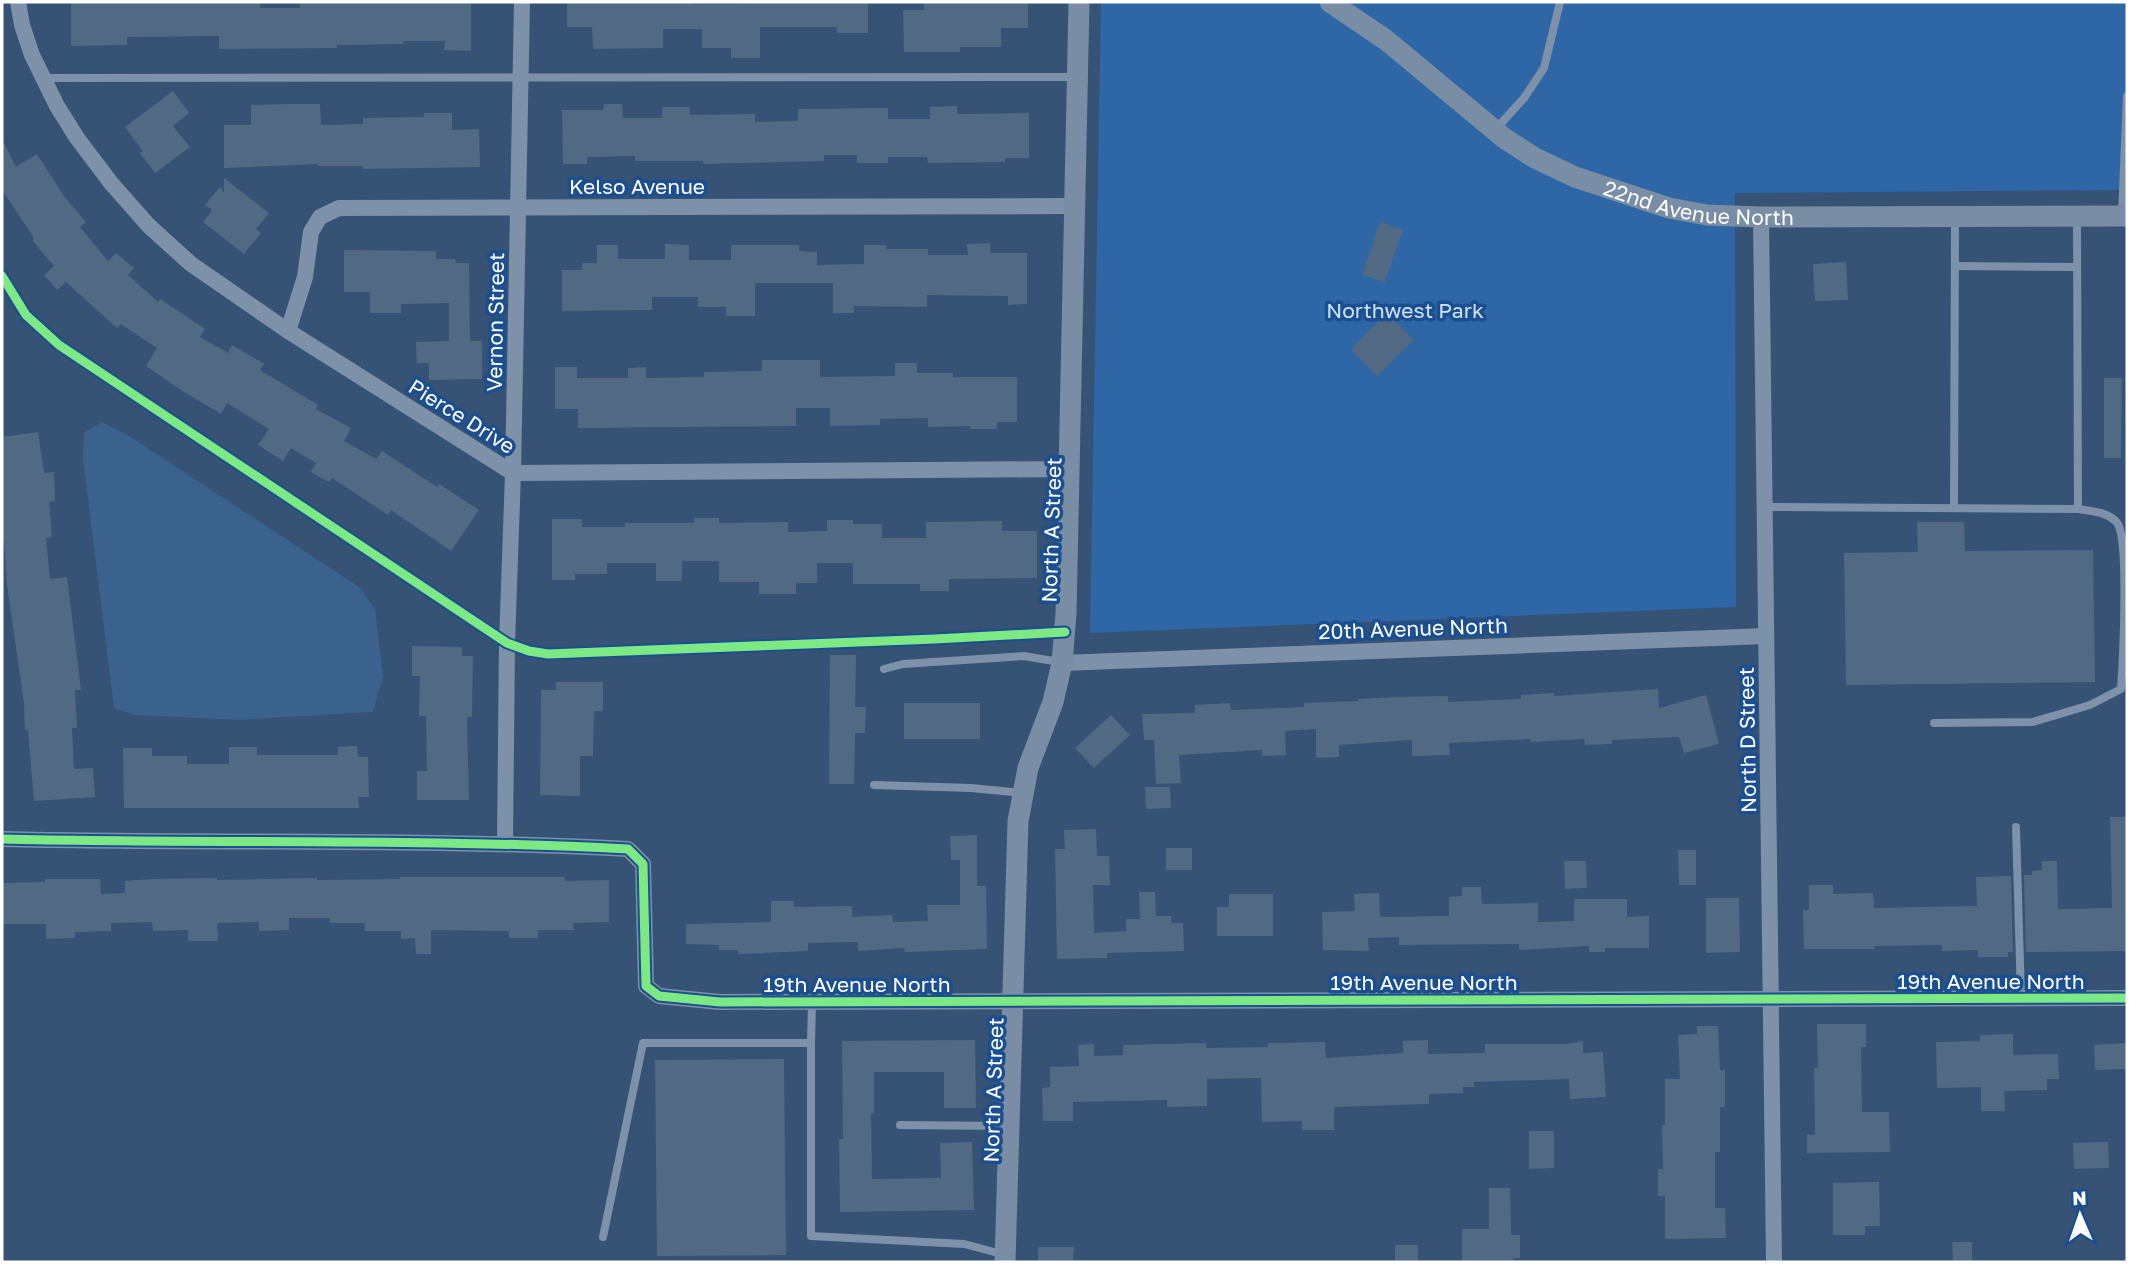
<svg xmlns="http://www.w3.org/2000/svg" width="2129" height="1264" viewBox="0 0 2129 1264" font-family="'Golos Text',sans-serif">
<style>
.green{fill:#2f66a5}
.water{fill:#3b618d}
.building{fill:#526984}
.lines{fill:none;stroke-linecap:round;stroke-linejoin:round}
.lane{stroke:#7d92a8;stroke-width:8}
.street{stroke:#7d92a8;stroke-width:16}
.secondary{stroke:#798da4;stroke-width:21}
.cycleway-casing{stroke:#1b4f8f;stroke-width:13}
.cycleway{stroke:#7ce984;stroke-width:9}
.labels{text-anchor:middle;dominant-baseline:central;stroke-width:7;stroke-linejoin:round;paint-order:stroke}
.street-label{font-size:21px;fill:#fff;stroke:#1b4f8f}
.park-label{font-size:21px;fill:#cfe3fa;stroke:#1b4f8f}
</style>
<rect width="100%" height="100%" fill="#365274"/>
<path class="green" d="M1101 2H2127V190L1735 193 1736 607 1090 633Z"/>
<path class="water" d="M101 422 126 434 359 587 375 609 383 676 373 712 239 720 134 715 114 708 83 459 84 433Z"/>
<g class="building">
<path d="M71 2H260V8H300L299 2H471V51L444 50 445 41H403V44L337 45V48L219 49V36L127 37V45L71 46Z"/>
<path d="M567 2H692V4H737V2H868V33H837V27H760V58H731V48H702V29H663V48L593 49 592 27H567Z"/>
<path d="M938 2H1028V28H1001V47H960V52H904L903 10H924V3Z"/>
<path d="M173 91 189 113 173 126 190 147 155 173 140 153 143 151 125 127Z"/>
<path d="M292 104H320L321 125 363 124V118L424 117V113H452V130L479 129 480 167 363 169V166H318V164L224 168V125H251V105Z"/>
<path d="M604 104H622L623 118H662V107H690V115L755 114V122L798 121V109L888 108V119H930V107L957 106V114L1029 113V158H1005V162L928 163 927 157H888V163H857V155H824V161L703 164V161H635V156L587 157V164H563L562 110H603Z"/>
<path d="M2 139 16 167 37 154 64 196 86 222 80 227 108 261 116 253 134 268 128 275 158 302 160 299 205 329 200 337 228 353 232 345 264 364 260 370 318 405 316 409 351 428 344 441 376 459 382 451 437 487 439 484 479 510 451 551 391 510 388 515 332 478 329 482 311 472 316 463 291 448 283 461 258 445 269 429 227 403 221 414 181 390 146 366 157 348 121 324 117 328 66 282 57 290 44 275 54 266 32 240 34 238 2 190Z"/>
<path d="M224 178 269 213 256 229 261 233 244 254 203 222 212 210 205 205 220 187 224 193Z"/>
<path d="M1380 222 1403 230 1385 282 1362 275Z"/>
<path d="M990 243V253H1027V304L1008 305V296L927 295V307L854 306V313H833V283H755V316H726V307H698V297H652V310L562 311V270H582V263H597V245H618V259H665V244L689 245V260H731V245H799V251L817 252V265L864 264V245H886V249H928V255H968L967 244Z"/>
<path d="M344 250 436 251V259H455L456 263H469L470 341H482V379L429 380V363H417L416 342 449 341V303L401 304V313H370V292H344Z"/>
<path d="M1846 262 1848 300 1815 301 1813 264Z"/>
<path d="M1387 313 1414 340 1377 376 1351 349Z"/>
<path d="M762 360H820V377L895 376V363H917V373H953V377H1017V422H997V429H970V426L928 427V418L880 419V425L830 426V408H796V426L578 428V409H555V367H577V378H628V368L646 367V378L704 377V372L762 371Z"/>
<path d="M2104 378H2122L2121 458H2104Z"/>
<path d="M38 432 44 473 54 472 55 501 49 502 52 537 46 538 50 579 67 577 81 690H75L77 728H72L74 769 93 768 95 797 34 801 28 730H25L24 703 7 585 4 541H2V437Z"/>
<path d="M694 518H719V523L788 522V532L827 531V520H853V524H882V538H926V522L1002 521V531H1037V578L949 579V591H920V584H853V563H817V583H796V594H759V582H719V561H682V581H656V563H607V574H575V580H552V519H582V527H625V523H694Z"/>
<path d="M1917 522H1964L1965 551 2093 550 2095 682 1846 685 1844 553 1918 552Z"/>
<path d="M412 646 462 647V656H473L472 717H467L469 800H417V771H427L426 716H419L420 676H412Z"/>
<path d="M830 655H856L855 707H866L865 733H855L854 784H829Z"/>
<path d="M556 682H603V711H594L593 756H580V796L540 795 541 690H556Z"/>
<path d="M1658 689 1659 708 1706 695 1719 744 1684 753 1679 737 1612 740V744L1585 745 1584 739 1531 742 1530 739 1449 743 1450 755 1412 756V740L1339 745V757L1316 758V729L1285 731 1286 755 1262 756V750L1179 755 1181 783 1156 784 1154 740H1144L1142 714 1195 713V705L1230 703 1231 710 1304 707V703L1358 701V699L1397 697 1448 696V702L1521 699V695L1554 693V696Z"/>
<rect x="904" y="703" width="76" height="36"/>
<path d="M1111 715 1130 735 1094 768 1075 748Z"/>
<path d="M357 746 358 757H368L369 797H358L359 808H124L123 748H152V756H187V764H229V747H257V755H338V747Z"/>
<path d="M1145 787H1170L1171 808 1146 809Z"/>
<path d="M2110 817H2127V951L2026 952 2024 875H2032V871L2042 870V861H2057L2058 909 2112 908Z"/>
<path d="M1096 829 1097 856H1109L1110 885H1093L1094 933 1126 931V919H1140L1139 892H1155L1156 916H1171L1172 923H1183L1184 951 1107 953V958L1057 959 1055 849H1065L1064 830Z"/>
<path d="M977 835V886H986L987 949 905 952 904 948 858 951V942L808 943V951L738 954V950H719V945L686 944V924L771 922V901H794V907L852 906V917L892 915 893 922 928 921 927 905H960V860H951L950 836Z"/>
<rect x="1166" y="848" width="26" height="22"/>
<path d="M1678 850H1696V885H1679Z"/>
<path d="M1564 861H1586L1587 888 1565 889Z"/>
<path d="M2011 876 2013 952H2008V957H1978V950L1942 951V945L1874 946V949H1804L1803 910H1809V885H1833V894L1873 893 1874 908 1977 906 1976 877Z"/>
<path d="M400 877H565V881L609 880V922L573 923 574 930H538V938H509V931L431 930V954H416L415 938 401 939V931H365V923H330V918H289V930L259 931V922L217 923 218 941H188V930L153 931 152 922 111 923V931L75 932V938L46 939V924H2V883L45 882V879H100L101 894 125 893V881L152 879 217 878V880L317 878V880L400 879Z"/>
<path d="M1462 887H1481L1482 904 1538 903V922L1574 921V899H1627V917L1649 916V948H1605V952H1589V946L1519 950V944L1399 945V937L1368 938 1369 951 1323 950 1322 912 1355 911 1354 894 1379 893 1380 917 1449 916V897L1462 896Z"/>
<path d="M1229 894H1273V936H1217V907H1229Z"/>
<path d="M1706 898H1739L1740 952 1706 953Z"/>
<path d="M1817 1024H1866V1047H1861L1862 1112H1889L1890 1152 1807 1153V1135H1815L1814 1068H1818Z"/>
<path d="M1697 1026H1718L1720 1070H1725V1107H1720V1152H1715V1208H1725L1726 1238 1665 1239V1196H1658V1169H1663L1662 1125H1665V1079H1680L1678 1035 1697 1034Z"/>
<path d="M2013 1034V1055L2058 1054 2059 1079H2047V1090L2004 1091 2005 1111H1981V1087L1937 1088 1936 1042 1980 1041V1035Z"/>
<path d="M975 1040 976 1108H944V1072H874V1113H871L872 1179 941 1178 940 1143 972 1142 974 1210 840 1212 839 1139H843L842 1041Z"/>
<path d="M1428 1040V1054L1485 1053V1044H1567L1583 1041V1053L1603 1052 1606 1097 1570 1099 1569 1079 1474 1082V1087H1463V1093L1429 1094V1104L1334 1107V1130H1302V1121L1262 1122 1261 1078 1207 1079V1106L1167 1107V1100L1073 1102V1121H1043L1042 1088 1050 1087V1067L1079 1066 1078 1045 1094 1044V1056L1123 1055V1045L1206 1043V1048L1268 1047V1043L1325 1042 1326 1058 1403 1053V1041Z"/>
<path d="M2126 1043 2127 1069 2095 1070 2094 1045Z"/>
<path d="M784 1059 786 1255 657 1256 655 1060Z"/>
<path d="M1529 1131H1554V1168L1529 1169Z"/>
<path d="M2108 1142 2109 1168 2074 1169 2073 1143Z"/>
<path d="M1879 1182 1880 1226H1865V1235H1833V1183Z"/>
<path d="M1489 1188H1510L1511 1235H1520V1258H1513V1262H1462V1229H1489Z"/>
<path d="M1952 1242H1972V1262H1953Z"/>
<rect x="1395" y="1245" width="23" height="17"/>
<path d="M1038 1247H1074L1073 1262H1038Z"/>
</g>
<g class="lines">
<g class="lane">
<path d="M44 78 1075 77"/>
<path d="M1495 130 1524 98 1544 68 1560 2"/>
<path d="M2122 215 2127 96"/>
<path d="M1955 266 2077 267"/>
<path d="M1765 507 2078 509 2077 216"/>
<path d="M1954 508 1955 217"/>
<path d="M884 669 903 664 1024 656 1059 662"/>
<path d="M1934 723 2033 722 2090 705 2121 689C2123 661 2129 544 2118 524 2110 512 2091 511 2078 509"/>
<path d="M874 785 971 788 1023 793"/>
<path d="M2016 827 2021 998"/>
<path d="M811 1043V1236L964 1244 1002 1254"/>
<path d="M900 1125 1006 1126"/>
<path d="M603 1237 643 1043H811L812 1001"/>
</g>
<g class="street">
<path d="M18 2 22 25 32 55 57 106 77 138 111 183 149 226 191 264 288 331 513 473 1070 469"/>
<path d="M1761 217 1774 1262"/>
<path d="M288 331 305 277 311 232 320 217 339 208 1075 206"/>
<path d="M1062 663 1766 636"/>
<path d="M2 839C211 844 420 838 628 849L643 864 646 986 659 996 720 1002 2127 998"/>
<path d="M505 842 507 643 513 473 522 2"/>
</g>
<g class="secondary">
<path id="s1" d="M1330 2 1386 40 1504 138 1535 158 1575 177 1669 208 1707 215 1761 217 2127 216"/>
<path d="M1005 1262 1018 821 1028 768 1053 702 1062 663 1066 614 1079 2"/>
</g>
<defs>
<g id="cycleway">
<path d="M2 276 26 315 59 345 507 643 529 651 548 654 935 639 1065 632"/>
<path d="M2 839C211 844 420 838 628 849L643 864 646 986 659 996 720 1002 2127 998"/>
</g>
</defs>
<use href="#cycleway" class="cycleway-casing"/>
<use href="#cycleway" class="cycleway"/>
</g>
<g class="labels">
<g class="street-label">
<text x="637" y="186">Kelso Avenue</text>
<text stroke="none"><textPath href="#s1" startOffset="430">22nd Avenue North</textPath></text>
<text transform="translate(495 322) rotate(-89)">Vernon Street</text>
<text transform="translate(462 416) rotate(32)">Pierce Drive</text>
<text transform="translate(1051 530) rotate(-88)">North A Street</text>
<text transform="translate(1413 628) rotate(-2)">20th Avenue North</text>
<text transform="translate(1747 740) rotate(-91)">North D Street</text>
<text x="1991" y="981">19th Avenue North</text>
<text x="1424" y="982">19th Avenue North</text>
<text x="857" y="984">19th Avenue North</text>
<text transform="translate(993 1090) rotate(-88)">North A Street</text>
</g>
<g class="park-label">
<text x="1405" y="310">Northwest Park</text>
</g>
</g>
<rect width="2129" height="1264" fill="none" stroke="#ffffff" stroke-width="7"/>
<g transform="translate(2080 1215) rotate(358)" stroke="#1b4f8f" stroke-width="5" paint-order="stroke">
<path d="M0-5L12 26L0 18L-12 26Z" fill="#ffffff"/>
<text y="-10" font-size="19" font-weight="bold" text-anchor="middle" fill="#ffffff">N</text>
</g>
</svg>
